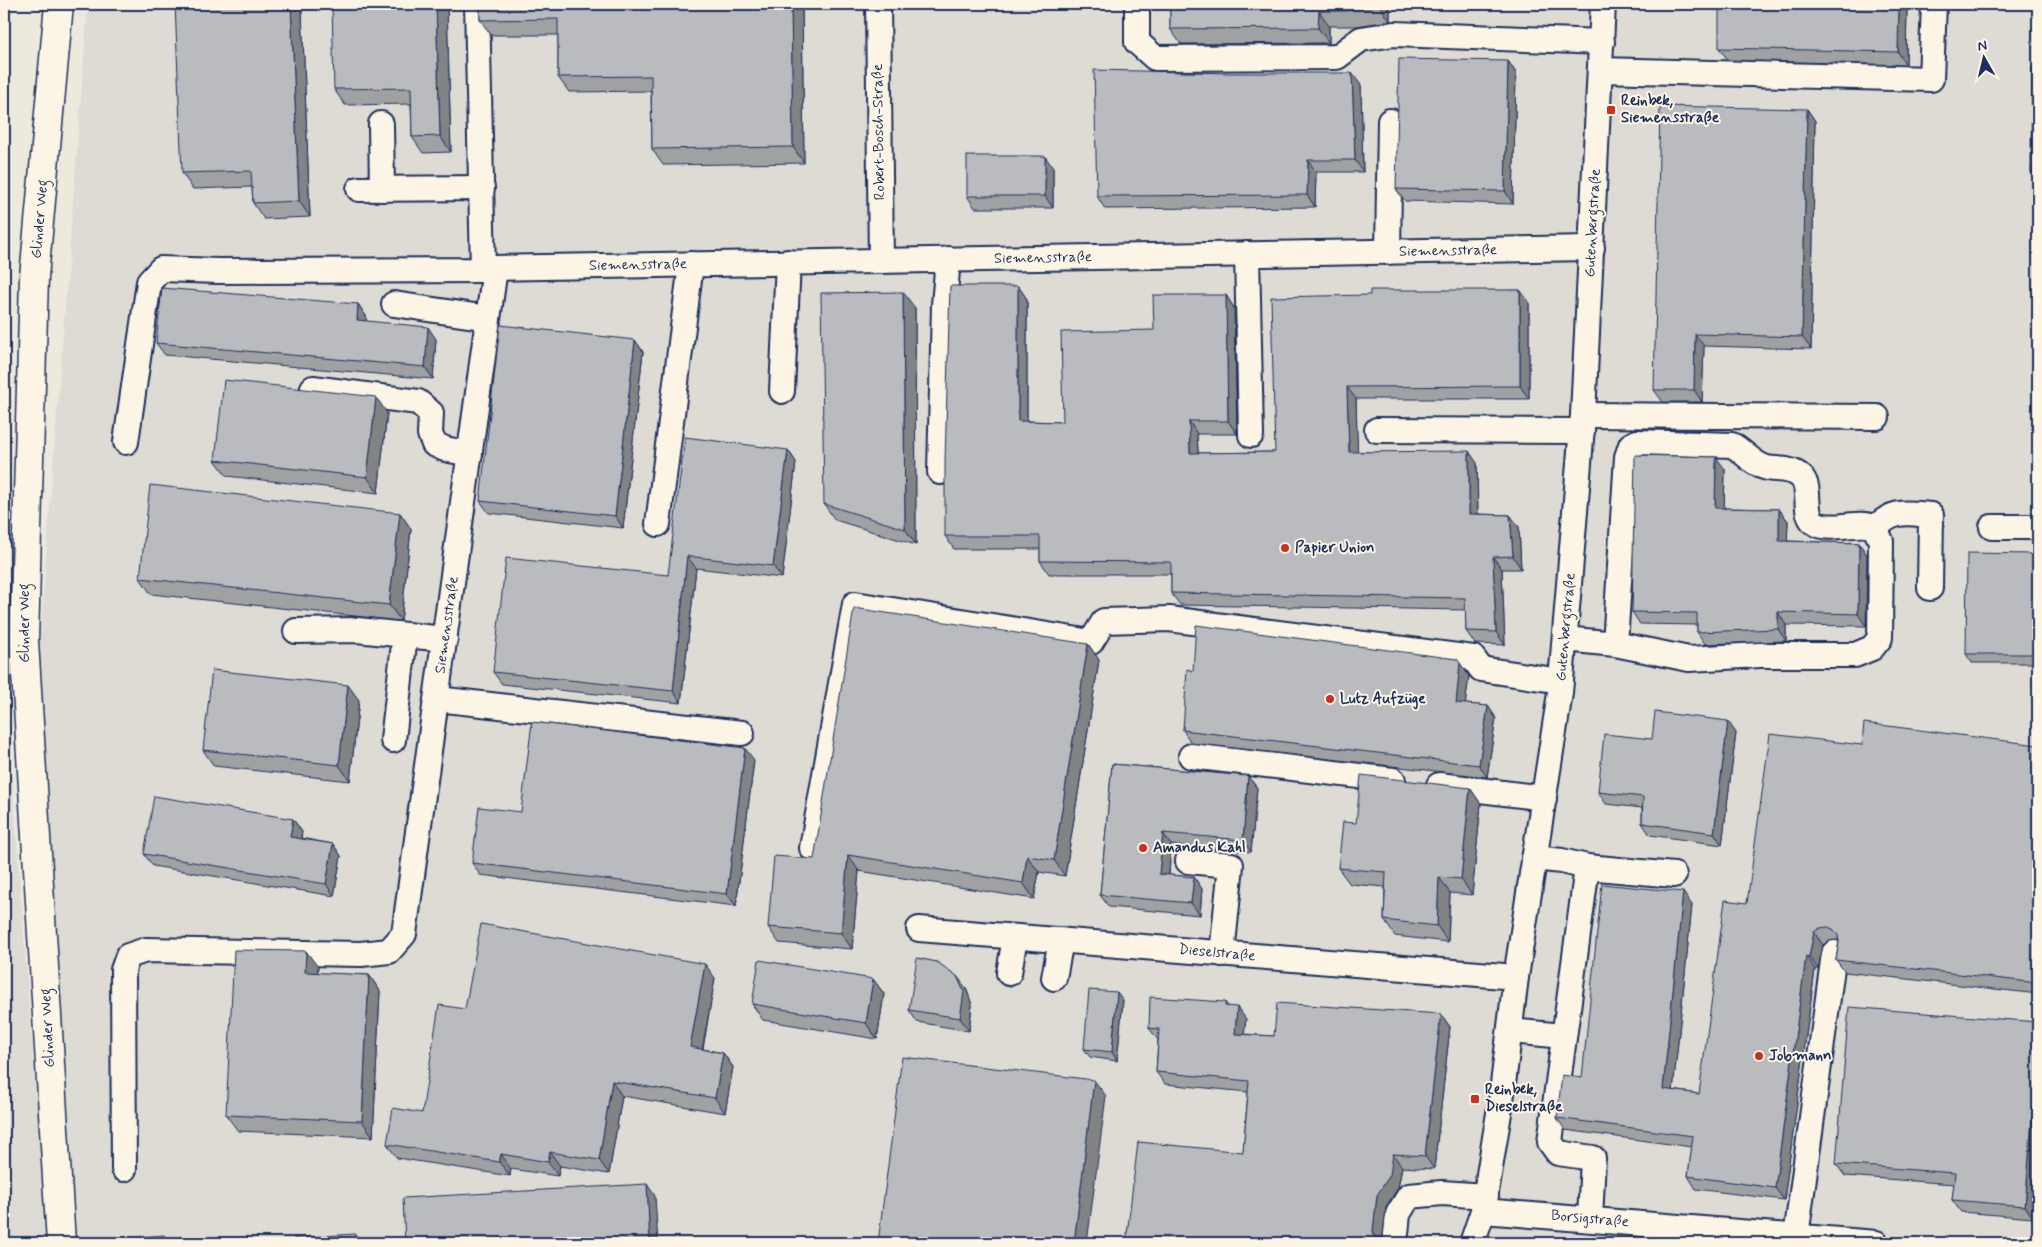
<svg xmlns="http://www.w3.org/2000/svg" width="2042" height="1247" viewBox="0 0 2042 1247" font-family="Mynerve,sans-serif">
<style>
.built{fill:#dedbd4}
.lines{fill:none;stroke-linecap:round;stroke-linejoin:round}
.minor-casing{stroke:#1b2f5e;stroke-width:28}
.major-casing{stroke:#1b2f5e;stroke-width:31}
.minor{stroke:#fcf5e5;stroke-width:24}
.major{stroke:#fcf5e5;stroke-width:28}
.wall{fill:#a0a1a3;stroke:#1b2f5e}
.shaded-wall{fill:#828385;stroke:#1b2f5e}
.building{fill:#babbbe;stroke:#1b2f5e}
.poi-dot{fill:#c8321e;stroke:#fcf5e5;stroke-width:2}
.labels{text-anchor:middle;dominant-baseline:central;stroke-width:4;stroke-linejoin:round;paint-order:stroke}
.poi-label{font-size:15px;font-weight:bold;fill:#1b2f5e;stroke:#fcf5e5;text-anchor:start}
.street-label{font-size:15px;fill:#1b2f5e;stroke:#fcf5e5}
</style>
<rect width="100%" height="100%" fill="#eee9dd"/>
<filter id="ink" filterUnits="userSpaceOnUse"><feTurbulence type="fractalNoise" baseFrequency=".02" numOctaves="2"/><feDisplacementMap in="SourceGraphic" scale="10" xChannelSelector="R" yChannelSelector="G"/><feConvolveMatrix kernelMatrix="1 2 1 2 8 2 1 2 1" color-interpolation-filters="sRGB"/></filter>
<g filter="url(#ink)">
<g class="built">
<path d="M4 4H9L4 507Z"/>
<path d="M88 4H2038V1243H72L38 664Z"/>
<path d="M4 669 47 1243H4Z"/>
</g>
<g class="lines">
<defs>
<g id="minor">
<path d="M477 4 483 270"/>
<path d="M878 4 881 261"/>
<path d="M1137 4V42L1155 58 1337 57 1361 39 1394 34 1602 42"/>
<path d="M1601 70 1931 79 1934 4"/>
<path d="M381 124 382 189"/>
<path d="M359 189 482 188"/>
<path d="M1388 252 1390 121"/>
<path d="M1247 254 1251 435"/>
<path d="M394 304 488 318"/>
<path d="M313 388 418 402 431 413 430 434 434 444 445 449 470 454"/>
<path d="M782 391 788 262"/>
<path d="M1583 415 1877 417"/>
<path d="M1377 430 1582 431"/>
<path d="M126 442 149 282 161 269 218 271 483 270 495 268 1592 248"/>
<path d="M940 472 944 305 948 259"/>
<path d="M658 524 691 264"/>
<path d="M1992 527H2038"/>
<path d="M1875 528C1894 509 1906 513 1931 515L1930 588"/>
<path d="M296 631 357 630 445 639"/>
<path d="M1565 639 1615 644 1689 659 1760 655H1855L1872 648 1880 638 1881 541C1879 537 1877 531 1874 528 1863 519 1833 532 1817 524 1800 516 1814 487 1800 476 1791 468 1777 470 1767 468 1753 465 1745 452 1732 445L1637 442 1631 445 1627 457 1615 644"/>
<path d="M437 699 742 733"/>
<path d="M393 740 405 635"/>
<path d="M1191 756 1393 780"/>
<path d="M1439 785 1544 798"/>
<path d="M812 848 855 604 1091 642 1104 621 1169 619 1473 658 1481 669 1561 681"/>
<path d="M1534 858 1562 861 1587 867"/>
<path d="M1188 861 1231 865 1222 954"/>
<path d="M919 929 1516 977"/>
<path d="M1009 973 1015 937"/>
<path d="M1054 978 1061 940"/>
<path d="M1510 1031 1564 1036"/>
<path d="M124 1169 123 970 128 956 146 950 361 954 389 951 404 934 495 268"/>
<path d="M1483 1211 1876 1243"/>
<path d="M1590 1219 1593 1158 1558 1153 1550 1142 1587 867 1674 875"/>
<path d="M1796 1237 1834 953"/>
<path d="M1395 1243 1398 1214 1409 1196 1442 1193 1486 1196"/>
<path d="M1472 1243 1483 1211 1501 1101 1516 977 1560 693 1583 415 1603 4"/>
</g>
<path id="major" d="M59 4 34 277 24 641 61 1243"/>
</defs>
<use href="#minor" class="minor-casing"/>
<use href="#major" class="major-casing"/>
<use href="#minor" class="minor"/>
<use href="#major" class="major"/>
</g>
<g class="wall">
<path d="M447 4 451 152 423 153 412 137 411 104 345 105 334 89Z"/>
<path d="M480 4H802L804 163 663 165 652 149 651 91 569 92 558 77V35H491L480 20Z"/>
<path d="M1170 4H1390V21L1356 26H1329V43L1181 44 1170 29Z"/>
<path d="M1907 4 1906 65 1728 60 1719 48Z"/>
<path d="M302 11 310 217 264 219 253 203 252 187 193 189 182 173Z"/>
<path d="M1508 61 1516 73 1513 204 1405 201 1396 189Z"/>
<path d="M2038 68V182L2031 172Z"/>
<path d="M1361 85 1363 172H1316L1315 207 1105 209 1097 196Z"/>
<path d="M1807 109 1815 121 1811 349 1704 346 1702 402H1663L1654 390Z"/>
<path d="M1053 168V208H975L967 196Z"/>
<path d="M1018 286 1027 299V421L1063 422 1154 330 1226 295 1234 308 1237 434H1197L1198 453 1275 452 1370 295 1520 290 1529 302V399H1356L1357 451 1477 463 1478 514 1510 515 1519 527 1521 569H1502L1505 645 1475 644 1466 631V610L1180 605 1171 593V574H1049L1040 561V549H954L945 536Z"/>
<path d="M358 304 366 316V321L436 339 433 379 165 355 156 343Z"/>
<path d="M915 308 916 545 835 520 824 504Z"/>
<path d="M635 340 643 352 623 528 489 513 480 501Z"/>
<path d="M387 413 378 493 227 476 215 460Z"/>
<path d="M788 450 796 462 782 578 696 568 681 703 502 684 493 672 668 575Z"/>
<path d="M1725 469 1724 508 1779 509 1788 521 1787 541 1859 543 1867 555 1866 626 1786 625V641L1705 644 1697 632V625L1640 624 1632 612Z"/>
<path d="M400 513 411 529 401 621 151 594 140 578Z"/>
<path d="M2033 554 2038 561V663H1972L1966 654Z"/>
<path d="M1088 644 1099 660 1065 876 1039 872 1034 899 859 871 852 949 779 943 768 927 814 859Z"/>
<path d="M1193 671 1469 676 1465 704 1488 706 1496 718 1487 777 1191 743 1183 730Z"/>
<path d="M359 700 350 781 214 766 203 750Z"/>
<path d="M1736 733 1722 845 1650 835 1642 823V808L1606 804 1598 792 1652 739Z"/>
<path d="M1862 745H2038V994L1845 972 1836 960 1839 940H1836L1828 941 1823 945 1818 969H1815L1784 1200 1696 1189 1688 1176 1692 1147 1565 1130 1557 1118 1692 905 1673 1090 1699 1094 1747 903Z"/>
<path d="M754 760 736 906 480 875 472 863 521 812Z"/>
<path d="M1112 764 1248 776 1257 788 1251 852 1171 845 1169 875 1194 877 1202 889 1200 915 1109 907 1100 895Z"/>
<path d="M1470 788 1481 804 1472 895 1450 893 1448 942 1395 936 1384 920 1385 887 1350 884 1338 868 1356 823Z"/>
<path d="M293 819 302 832 301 838 333 844 341 856 334 896 153 866 144 854Z"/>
<path d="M318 967 317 973 369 975 380 991 373 1137 238 1131 226 1115Z"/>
<path d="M715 978 703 1049 723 1053 733 1067 725 1113 622 1096 609 1174 560 1166 558 1176 511 1169 510 1176 397 1158 387 1144 422 1113 465 1009Z"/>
<path d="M873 979 884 994 877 1039 763 1020 752 1004Z"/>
<path d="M966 988 972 1005 969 1031 917 1022 909 1010Z"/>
<path d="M1123 1000 1117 1061 1090 1057 1084 1049Z"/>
<path d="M1225 1002 1228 1006 1246 1019 1244 1034 1274 1036 1441 1014 1450 1027 1434 1169 1402 1167 1398 1188 1386 1207 1381 1242 1243 1152 1248 1092 1165 1084 1156 1072 1158 1040 1149 1028Z"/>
<path d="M2038 1022V1157L2033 1218 1961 1212 1952 1200 1954 1184 1845 1176 1836 1164Z"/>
</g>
<g class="shaded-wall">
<path d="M291 4H297L302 11 310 217 299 201Z"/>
<path d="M436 4H447L451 152 440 136Z"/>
<path d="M791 4H802L804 163 793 147Z"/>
<path d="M1379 4H1390V21L1379 5Z"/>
<path d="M1899 4H1907L1906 65 1898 52Z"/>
<path d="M1319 11 1329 26V43L1318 28Z"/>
<path d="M1508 61 1516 73 1513 204 1505 191Z"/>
<path d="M1352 73 1361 85 1363 172 1355 160Z"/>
<path d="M1807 109 1815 121 1811 349 1802 337Z"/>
<path d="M1045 156 1053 168V208L1045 196Z"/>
<path d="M1308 160 1316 172 1315 207 1307 195Z"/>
<path d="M1018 286 1027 299V434L1018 421Z"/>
<path d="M1520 290 1529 302V399L1520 386Z"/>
<path d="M903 292 915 308 916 545 905 529Z"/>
<path d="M1226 295 1234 308 1237 434 1228 421Z"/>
<path d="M358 304 366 316V332L357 320Z"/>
<path d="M428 327 436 339 433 379 425 367Z"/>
<path d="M1695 334 1704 346 1702 402 1694 390Z"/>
<path d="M635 340 643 352 623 528 615 516Z"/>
<path d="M1347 387 1356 399 1358 464 1349 452Z"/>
<path d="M376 397 387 413 378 493 367 477Z"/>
<path d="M1189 421 1197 434 1199 465 1190 453Z"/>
<path d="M788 450 796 462 782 578 773 566Z"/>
<path d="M1469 451 1477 463 1478 527 1469 514Z"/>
<path d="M1716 457 1725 469 1724 520 1715 508Z"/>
<path d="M1779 509 1788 521 1787 553 1779 541Z"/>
<path d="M400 513 411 529 401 621 389 605Z"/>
<path d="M1510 515 1519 527 1521 569 1513 556Z"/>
<path d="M1859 543 1867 555 1866 626 1858 614Z"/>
<path d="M2033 554 2038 561V662L2033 654Z"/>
<path d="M687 556 696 568 681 703 673 691Z"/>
<path d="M1493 557 1502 569 1505 645 1496 632Z"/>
<path d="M1778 612 1786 625V641L1778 629Z"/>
<path d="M1088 644 1099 660 1065 876 1054 860Z"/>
<path d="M1460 663 1469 676 1464 715 1456 703Z"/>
<path d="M348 685 359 700 350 781 339 765Z"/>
<path d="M1488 706 1496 718 1487 777 1479 765Z"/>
<path d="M1728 721 1736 733 1722 845 1714 833Z"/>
<path d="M745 748 754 760 736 906 727 894Z"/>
<path d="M1248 776 1257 788 1251 852 1243 840Z"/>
<path d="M1470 788 1481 804 1472 895 1461 879Z"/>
<path d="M293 819 302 832 299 849 290 837Z"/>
<path d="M1163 833 1171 845 1168 886 1159 874Z"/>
<path d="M333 844 341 856 334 896 326 884Z"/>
<path d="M848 855 859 871 852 949 841 933Z"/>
<path d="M1027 856 1039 872 1034 899 1023 883Z"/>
<path d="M1194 877 1202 889 1200 915 1191 903Z"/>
<path d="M1439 877 1450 893 1448 942 1437 926Z"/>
<path d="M1683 892 1692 905 1672 1101 1663 1089Z"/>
<path d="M1814 932 1823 945 1818 969 1809 957Z"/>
<path d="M306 951 318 967 316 988 305 972Z"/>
<path d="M1806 956 1815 969 1784 1200 1775 1188Z"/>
<path d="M705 964 715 978 700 1062 690 1047Z"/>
<path d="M369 975 380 991 373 1137 362 1121Z"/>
<path d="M957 976 966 988 972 1005 969 1031 960 1018Z"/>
<path d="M873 979 884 994 877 1039 866 1023Z"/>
<path d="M1117 992 1123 1000 1117 1061 1112 1052Z"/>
<path d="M1237 1007 1246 1019 1243 1046 1235 1034Z"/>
<path d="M1441 1014 1450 1027 1434 1169 1425 1156Z"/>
<path d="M723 1053 733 1067 725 1113 715 1098Z"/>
<path d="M1094 1080 1106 1096 1087 1243H1074Z"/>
<path d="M612 1081 622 1096 609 1174 599 1160Z"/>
<path d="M2033 1108 2038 1116V1157L2033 1218 2025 1206Z"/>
<path d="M550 1152 560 1166 558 1176 548 1162Z"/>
<path d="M501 1154 511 1169 510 1176 499 1162Z"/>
<path d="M1393 1154 1402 1167 1398 1188 1386 1207 1382 1243H1379L1374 1237 1373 1230 1377 1195Z"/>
<path d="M647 1184 655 1196 658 1243H650Z"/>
<path d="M355 1234 361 1243H355Z"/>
<path d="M164 1235 169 1241V1243H165Z"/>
</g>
<g class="building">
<path d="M175 4H291L299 201 253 203 251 171 182 173Z"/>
<path d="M332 4H436L440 136 412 137 411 88 334 89Z"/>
<path d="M480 4H791L793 147 652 149 651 76 558 77V19L480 20Z"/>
<path d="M1170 4H1379V5L1345 11H1319L1318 28 1170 29Z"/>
<path d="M1719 4H1899L1898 52 1719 48Z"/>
<path d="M1399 59 1508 61 1505 191 1396 189Z"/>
<path d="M2032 68H2038V172H2031Z"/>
<path d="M1094 70 1231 73H1352L1355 160H1308L1307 195 1097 196Z"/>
<path d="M1660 106 1807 109 1802 337 1695 334 1694 390H1654Z"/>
<rect x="967" y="156" width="78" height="40"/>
<path d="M950 286H1018V421L1063 422 1061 332 1154 330 1153 295H1226L1228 421H1189L1190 453 1275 452 1271 297 1370 295V290H1520V386L1347 387 1349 452 1469 451V514L1510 515 1513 556 1493 557 1496 632 1466 631 1465 598 1171 593V562L1040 561V536H945V461Z"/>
<path d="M162 288 358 304 357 320 428 327 425 367 156 343Z"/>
<path d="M903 292 905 529 824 504 821 293Z"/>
<path d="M500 325 635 340 615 516 480 501Z"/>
<path d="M224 380 376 397 367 477 215 460Z"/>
<path d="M685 437 788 450 773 566 687 556 673 691 493 672 506 558 668 575Z"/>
<path d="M1635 455 1716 457 1715 508 1779 509V541L1859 543 1858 614 1778 612V629L1697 632V613L1632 612Z"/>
<path d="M150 485 400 513 389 605 140 578Z"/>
<path d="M1967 553 2033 554V654H1966Z"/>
<path d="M854 608 1088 644 1054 860 1027 856 1023 883 848 855 841 933 768 927 774 856 814 859Z"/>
<path d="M1196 625 1457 659 1460 663 1456 703 1488 706 1479 765 1183 730 1187 669 1193 671Z"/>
<path d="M212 670 348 685 339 765 203 750Z"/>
<path d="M1655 712 1728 721 1714 833 1642 823 1643 797 1598 792 1604 734 1652 739Z"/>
<path d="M532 722 745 748 727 894 472 863 479 807 521 812Z"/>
<path d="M1864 723 2038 745V983L1836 960 1839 942 1838 935 1833 929 1828 927 1820 928 1814 932 1809 957 1806 956 1775 1188 1688 1176 1693 1136 1557 1118 1562 1075 1582 1078 1602 884 1683 892 1663 1089 1699 1094 1725 900 1747 903 1770 734 1862 745Z"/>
<path d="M1112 764 1248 776 1243 840 1163 833 1159 874 1194 877 1191 903 1100 895Z"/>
<path d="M1361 775 1470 788 1461 879 1439 877 1437 926 1384 920 1386 872 1338 868 1343 822 1356 823Z"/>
<path d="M154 796 293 819 290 837 333 844 326 884 144 854Z"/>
<path d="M481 924 705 964 690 1047 723 1053 715 1098 612 1081 599 1160 550 1152 548 1162 501 1154 499 1162 387 1144 393 1108 422 1113 439 1005 465 1009Z"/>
<path d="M234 950 306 951 305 972 369 975 362 1121 226 1115Z"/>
<path d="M917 958 937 962 957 976 964 992 960 1018 909 1010Z"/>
<path d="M759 960 873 979 866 1023 752 1004Z"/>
<path d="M1089 990 1117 992 1112 1052 1084 1049Z"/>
<path d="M1150 997 1225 1002V1006L1237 1007 1235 1034 1274 1036 1277 1003 1441 1014 1425 1156 1393 1154 1390 1175 1377 1195 1373 1230 1374 1237 1380 1243H1126L1138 1142 1243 1152 1249 1081 1156 1072 1159 1029 1149 1028Z"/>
<path d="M1849 1007 2038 1022V1109L2033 1108 2025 1206 1952 1200 1955 1173 1836 1164Z"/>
<path d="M902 1057 1094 1080 1074 1243H878Z"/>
<path d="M647 1184 650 1243H405L403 1198Z"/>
<path d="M355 1234V1243H294V1238Z"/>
<path d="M164 1235 165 1243H127L140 1242V1237Z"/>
</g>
</g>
<g class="poi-dot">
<rect x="1606" y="105" width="10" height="10" rx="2.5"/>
<circle cx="1285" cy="548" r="5"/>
<circle cx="1330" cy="699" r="5"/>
<circle cx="1143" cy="848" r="5"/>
<circle cx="1759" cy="1056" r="5"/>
<rect x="1470" y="1094" width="10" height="10" rx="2.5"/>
</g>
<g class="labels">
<g class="poi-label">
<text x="1621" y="101">Reinbek,<tspan x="1621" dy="17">Siemensstraße</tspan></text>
<text x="1295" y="548">Papier Union</text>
<text x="1340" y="699">Lutz Aufzüge</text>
<text x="1153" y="848">Amandus Kahl</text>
<text x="1769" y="1056">Jobmann</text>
<text x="1485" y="1090">Reinbek,<tspan x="1485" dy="17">Dieselstraße</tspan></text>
</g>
<g class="street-label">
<text transform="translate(879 132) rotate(-91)">Robert-Bosch-Straße</text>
<text transform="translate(40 219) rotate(-85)">Glinder Weg</text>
<text transform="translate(1593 223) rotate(-87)">Gutenbergstraße</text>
<text transform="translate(1448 251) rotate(-1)">Siemensstraße</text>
<text transform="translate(1043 258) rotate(-1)">Siemensstraße</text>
<text transform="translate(638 265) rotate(-1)">Siemensstraße</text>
<text transform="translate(25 623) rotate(-90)">Glinder Weg</text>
<text transform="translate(447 625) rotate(-82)">Siemensstraße</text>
<text transform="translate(1566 627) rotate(-85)">Gutenbergstraße</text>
<text transform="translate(1217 953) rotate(5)">Dieselstraße</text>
<text transform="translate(48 1028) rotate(-93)">Glinder Weg</text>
<text transform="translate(1590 1219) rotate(5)">Borsigstraße</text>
</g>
</g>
<rect width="2042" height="1247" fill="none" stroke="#fcf5e5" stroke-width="20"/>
<rect x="10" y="10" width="2022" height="1227" fill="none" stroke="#1b2f5e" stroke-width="2" filter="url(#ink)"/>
<g transform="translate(1984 58) rotate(352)" stroke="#fcf5e5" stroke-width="4" paint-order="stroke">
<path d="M0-4L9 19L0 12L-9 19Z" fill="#1b2f5e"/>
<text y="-8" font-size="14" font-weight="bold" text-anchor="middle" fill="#1b2f5e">N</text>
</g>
</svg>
